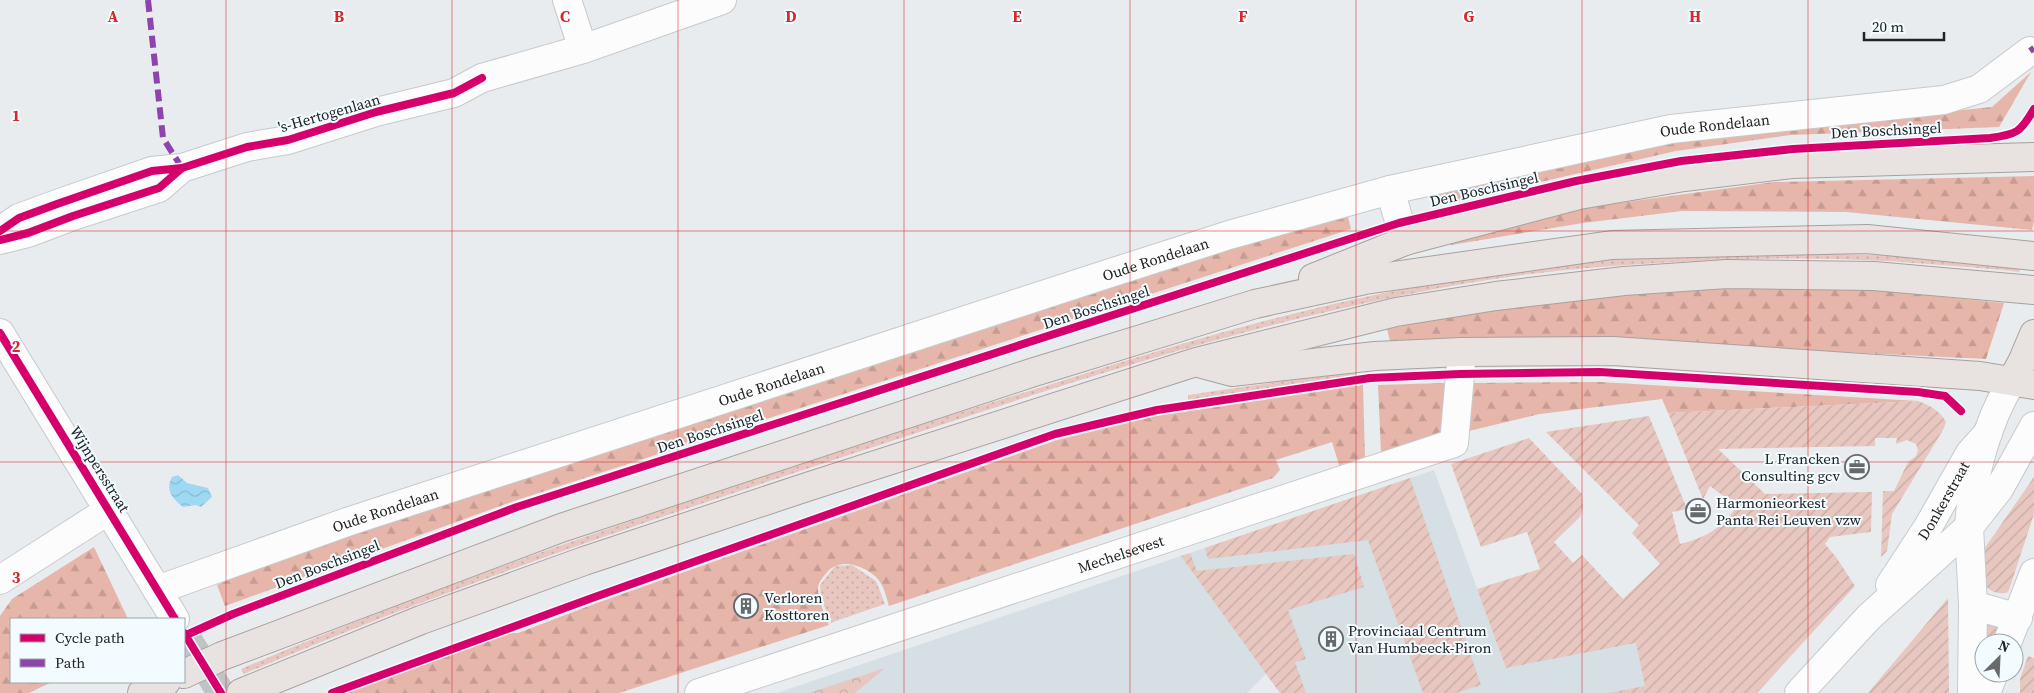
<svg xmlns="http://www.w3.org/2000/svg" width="2034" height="693" viewBox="0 0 2034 693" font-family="'Source Serif 4',serif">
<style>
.built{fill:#d5dfe4}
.grass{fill:url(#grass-dots)}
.forest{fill:url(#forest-firs)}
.park{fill:url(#park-crowns)}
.garden{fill:url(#garden-furrows)}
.water{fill:url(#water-waves)}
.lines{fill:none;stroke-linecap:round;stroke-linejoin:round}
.street-tunnel{stroke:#c0c4c6;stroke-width:28;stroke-dasharray:28 14;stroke-linecap:butt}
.street-casing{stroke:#c7cacc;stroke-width:30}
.secondary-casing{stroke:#c7cacc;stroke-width:30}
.primary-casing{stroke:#a9a09e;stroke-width:30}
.street{stroke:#fcfcfc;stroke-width:28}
.secondary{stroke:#fcfcfc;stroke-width:28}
.primary{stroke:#e8e3e1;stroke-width:28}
.quiet{stroke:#8e44ad;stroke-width:6;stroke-dasharray:12 6;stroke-linecap:butt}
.cycleway-casing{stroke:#f2fbff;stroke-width:11}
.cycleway{stroke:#d6006c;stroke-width:8}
.grid{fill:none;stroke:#d62828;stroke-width:1;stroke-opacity:0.55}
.labels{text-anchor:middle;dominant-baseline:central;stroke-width:4;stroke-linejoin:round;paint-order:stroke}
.street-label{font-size:15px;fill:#212426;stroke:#f2fbff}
.poi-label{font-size:15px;fill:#212426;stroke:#f2fbff;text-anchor:start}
.grid-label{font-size:16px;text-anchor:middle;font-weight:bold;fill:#d62828;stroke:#f2fbff;stroke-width:4;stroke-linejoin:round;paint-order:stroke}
</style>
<defs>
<pattern id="grass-dots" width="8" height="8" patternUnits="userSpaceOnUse" patternTransform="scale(1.25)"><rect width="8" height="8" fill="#e7c7bf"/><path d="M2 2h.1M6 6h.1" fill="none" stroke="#c6aba4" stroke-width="1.8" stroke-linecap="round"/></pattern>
<pattern id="forest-firs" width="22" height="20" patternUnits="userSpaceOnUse" patternTransform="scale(1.25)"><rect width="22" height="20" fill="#e7b6aa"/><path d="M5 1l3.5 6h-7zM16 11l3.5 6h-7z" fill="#c69c92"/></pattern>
<pattern id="park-crowns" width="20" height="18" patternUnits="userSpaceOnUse" patternTransform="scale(1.25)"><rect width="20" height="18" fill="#e7c7bf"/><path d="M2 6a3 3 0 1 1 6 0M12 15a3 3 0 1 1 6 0" fill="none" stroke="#c6aba4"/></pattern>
<pattern id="garden-furrows" width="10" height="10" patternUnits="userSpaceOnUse" patternTransform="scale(1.25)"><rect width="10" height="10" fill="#e7c7bf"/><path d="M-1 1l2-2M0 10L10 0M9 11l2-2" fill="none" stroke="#c6aba4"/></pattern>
<pattern id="water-waves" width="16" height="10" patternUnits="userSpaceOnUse" patternTransform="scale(1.25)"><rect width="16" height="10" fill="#9ed9f4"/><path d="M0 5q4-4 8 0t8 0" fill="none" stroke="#88bad1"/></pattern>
</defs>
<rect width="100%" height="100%" fill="#e8ecee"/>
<path class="built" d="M1434 470 1506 668 1637 643 1682 693H1280L1266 674 1247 693H777Z"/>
<g class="grass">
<path d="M1767 253 1894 255 2021 267 2019 272C1998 269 1977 268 1955 266 1887 260 1820 257 1752 259 1666 262 1579 266 1494 279 1274 313 1063 385 852 454 647 521 442 589 244 674L241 669C430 588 624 522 819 458 897 432 976 407 1055 383 1184 342 1315 303 1449 281 1515 270 1581 261 1647 257 1687 255 1727 254 1767 253Z"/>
<path d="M1355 373 1356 377 1188 402V395L1291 380Z"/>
<path d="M852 565 876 581 885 604 830 623 821 597 820 585 835 566Z"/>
</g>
<g class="forest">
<path d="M2031 72 1999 127 1791 135 1676 151 1440 205 1438 195 1675 140 1992 107Z"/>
<path d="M2034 176V221L2032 230 1846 212 1682 211 1583 223 1451 245 1449 238 1582 208 1774 182Z"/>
<path d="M1347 213 1351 229 514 501 225 606 217 585 311 544 1233 243Z"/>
<path d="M1722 289H1866L2004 303 1986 359 1613 341 1392 349 1387 329 1491 308 1618 293Z"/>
<path d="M1600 382 1918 401 1668 413 1662 399 1540 414 1469 431 1474 383Z"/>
<path d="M1445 383 1449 386 1447 425 1441 434 1381 453 1378 385Z"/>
<path d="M1363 385 1365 457 1339 465 1332 442 1276 460 1280 470 1273 478 889 606C886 596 884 585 876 577 862 565 842 558 828 571 824 576 818 582 818 588 818 601 825 614 829 625L619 693H344L502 633H518L594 604 1057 440 1157 416Z"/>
<path d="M94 547 128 619H11V682H52L29 693H0V616L12 599Z"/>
</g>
<path class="park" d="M885 668 855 693H809Z"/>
<g class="garden">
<path d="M1918 401C1931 406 1939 410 1946 422L1943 430 1892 514 1887 551 1881 557 1883 491H1894L1908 462 1916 456 1918 450 1916 444 1907 440 1896 444 1897 438H1875V446L1718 449 1765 494 1872 492 1871 532 1830 537 1825 544 1836 557 1855 586 1757 693H1608L1645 686 1636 643 1506 668 1477 589 1540 569 1527 532 1481 547 1451 464 1529 438 1582 494 1583 508 1580 517 1554 542 1573 563 1582 555 1623 599 1660 564 1632 533 1639 525 1546 432 1649 416 1687 509 1672 512 1680 544C1707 537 1721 529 1737 506L1710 486 1703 499 1668 413Z"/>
<path d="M2034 477V514L2009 590 2006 593C1980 595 1983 575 1980 555Z"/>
<path d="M1410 478 1481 685 1456 693H1423L1368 540 1208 559 1205 548Z"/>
<path d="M1190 553 1197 571 1354 554 1364 587 1288 610 1306 659 1295 662 1306 693H1280L1181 556Z"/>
<path d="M1948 598 1949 693H1868Z"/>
<path d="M1985 622 2001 625 1993 643H1984Z"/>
<path d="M2028 656 2034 658V693H2020V679Z"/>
</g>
<path class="water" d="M178 475 187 483 208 488 212 497 201 507 196 505 183 507C172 498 165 490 172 477Z"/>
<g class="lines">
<path class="street-tunnel" d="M184 633 221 693"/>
<defs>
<g id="street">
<path d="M567 0 583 49"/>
<path d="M182 168 247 147 288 140 376 112 454 93 482 78 583 49 722 0"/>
<path d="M1390 190 1405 241"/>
<path d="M0 231 19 218 57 204 152 171 182 168 159 188 73 216 28 233 0 240"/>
<path d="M0 333 175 619"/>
<path d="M1969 527 1973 605 1972 693"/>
<path d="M0 580 109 510"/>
<path id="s1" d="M157 590 347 522 1098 277 1229 235 1390 190 1671 129 1944 100 1979 89 2030 51"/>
<path d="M1973 605 2018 618"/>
<path d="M2007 643 2034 573"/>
<path id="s2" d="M699 693 1454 443 1462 352"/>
<path d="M1986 693 1994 673"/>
</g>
<g id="secondary">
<path d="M1969 527C1972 479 1986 423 2012 381"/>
<path id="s3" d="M1890 585 1928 527 1970 453 1988 433"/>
<path d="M1799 693 1869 617 1969 527 1999 489 2034 426"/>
</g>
<g id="primary">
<path d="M1313 278 1405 241 1579 195 1684 177 1792 164 2034 157"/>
<path d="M1202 364 1232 372 1375 356 1462 352 1613 351 1980 376 2034 385"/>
<path d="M2012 381 2023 360 2034 334"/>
<path d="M184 674 222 656 561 528 1031 373 1255 304 1365 280 1612 245 1867 239 2034 256"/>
<path d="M142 693 166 682"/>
<path d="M241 693 421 620 584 561 810 486 1196 362 1396 312 1496 296 1624 281 1727 274 1874 276 2034 290"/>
</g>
</defs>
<use href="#street" class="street-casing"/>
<use href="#secondary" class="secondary-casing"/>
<use href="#primary" class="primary-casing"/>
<use href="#street" class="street"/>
<use href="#secondary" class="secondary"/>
<use href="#primary" class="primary"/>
<g class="quiet">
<path d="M148 0 163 138 182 168"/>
<path d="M2030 51 2034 48"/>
</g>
<defs>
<g id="cycleway">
<path d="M182 168 247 147 288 140 376 112 454 93 482 78"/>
<path d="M0 231 19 218 57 204 152 171 182 168 159 188 73 216 28 233 0 240"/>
<path d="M0 333 175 619"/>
<path d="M184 633 221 693"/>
<path d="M184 636 233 614 517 507 1399 223 1576 181 1681 161 1793 149 1990 138C2017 134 2020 133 2034 109"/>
<path d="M332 693 592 598 1055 434 1157 410 1370 378 1460 374 1600 372 1918 392 1945 396 1961 411"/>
</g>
</defs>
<use href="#cycleway" class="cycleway-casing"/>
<use href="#cycleway" class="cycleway"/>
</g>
<path class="grid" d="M226 0V693M452 0V693M678 0V693M904 0V693M1130 0V693M1356 0V693M1582 0V693M1808 0V693M0 231H2034M0 462H2034"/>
<defs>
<symbol id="office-ring" viewBox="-11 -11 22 22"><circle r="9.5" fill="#f2fbff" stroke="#676a6c" stroke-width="1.5"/><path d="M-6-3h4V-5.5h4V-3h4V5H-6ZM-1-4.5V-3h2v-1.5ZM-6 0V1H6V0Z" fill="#676a6c"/></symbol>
<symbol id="building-ring" viewBox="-11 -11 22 22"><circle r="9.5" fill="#f2fbff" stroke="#676a6c" stroke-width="1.5"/><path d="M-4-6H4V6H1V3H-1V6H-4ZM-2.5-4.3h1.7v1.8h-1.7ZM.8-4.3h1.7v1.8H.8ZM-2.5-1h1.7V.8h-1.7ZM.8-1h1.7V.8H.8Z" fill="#676a6c"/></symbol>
</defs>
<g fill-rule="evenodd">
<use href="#office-ring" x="1843" y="453" width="28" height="28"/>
<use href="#office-ring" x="1684" y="497" width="28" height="28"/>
<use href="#building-ring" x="732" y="592" width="28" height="28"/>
<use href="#building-ring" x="1317" y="625" width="28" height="28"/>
</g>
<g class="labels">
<g class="street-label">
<text transform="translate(329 113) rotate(-16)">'s-Hertogenlaan</text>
<text stroke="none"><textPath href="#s1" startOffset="1628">Oude Rondelaan</textPath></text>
<text transform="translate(1886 130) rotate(-3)">Den Boschsingel</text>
<text transform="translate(1484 189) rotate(-13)">Den Boschsingel</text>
<text stroke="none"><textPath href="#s1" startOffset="1052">Oude Rondelaan</textPath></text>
<text transform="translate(1096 307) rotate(-18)">Den Boschsingel</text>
<text stroke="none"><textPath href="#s1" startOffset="648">Oude Rondelaan</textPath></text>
<text transform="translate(710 431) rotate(-18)">Den Boschsingel</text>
<text transform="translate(100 469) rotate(58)">Wijnpersstraat</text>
<text stroke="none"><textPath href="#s3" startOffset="100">Donkerstraat</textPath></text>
<text stroke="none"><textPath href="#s1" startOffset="242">Oude Rondelaan</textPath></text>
<text stroke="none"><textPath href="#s2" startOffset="444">Mechelsevest</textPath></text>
<text transform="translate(327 564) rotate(-21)">Den Boschsingel</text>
</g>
<g class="poi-label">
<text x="1840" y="458" text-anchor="end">L Francken<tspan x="1840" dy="17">Consulting gcv</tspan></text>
<text x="1716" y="502">Harmonieorkest<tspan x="1716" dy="17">Panta Rei Leuven vzw</tspan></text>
<text x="764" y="597">Verloren<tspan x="764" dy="17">Kosttoren</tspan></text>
<text x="1348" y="630">Provinciaal Centrum<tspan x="1348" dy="17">Van Humbeeck-Piron</tspan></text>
</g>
</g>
<g class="grid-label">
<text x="113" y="22">A</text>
<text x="339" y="22">B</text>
<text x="565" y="22">C</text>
<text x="791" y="22">D</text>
<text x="1017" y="22">E</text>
<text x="1243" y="22">F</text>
<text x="1469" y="22">G</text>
<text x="1695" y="22">H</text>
<text x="16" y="121">1</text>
<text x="16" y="352">2</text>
<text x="16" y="583">3</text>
</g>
<rect x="10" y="618" width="175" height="65" fill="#f2fbff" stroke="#9ea5a8"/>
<rect x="20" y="634" width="25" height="8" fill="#d6006c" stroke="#9ea5a8"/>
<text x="55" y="643" font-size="15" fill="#212426">Cycle path</text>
<rect x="20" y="659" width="25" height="8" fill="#8e44ad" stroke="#9ea5a8"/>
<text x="55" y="668" font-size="15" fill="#212426">Path</text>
<g transform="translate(1999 658) rotate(24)"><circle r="24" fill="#f2fbff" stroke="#9ea5a8"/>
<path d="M0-4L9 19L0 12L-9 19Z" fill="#676a6c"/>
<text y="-8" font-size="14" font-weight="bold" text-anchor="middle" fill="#212426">N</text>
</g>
<path d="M1864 32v8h80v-8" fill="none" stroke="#212426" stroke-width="2.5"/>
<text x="1872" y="32" font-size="15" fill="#212426" stroke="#f2fbff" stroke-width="4" paint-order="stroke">20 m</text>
</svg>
